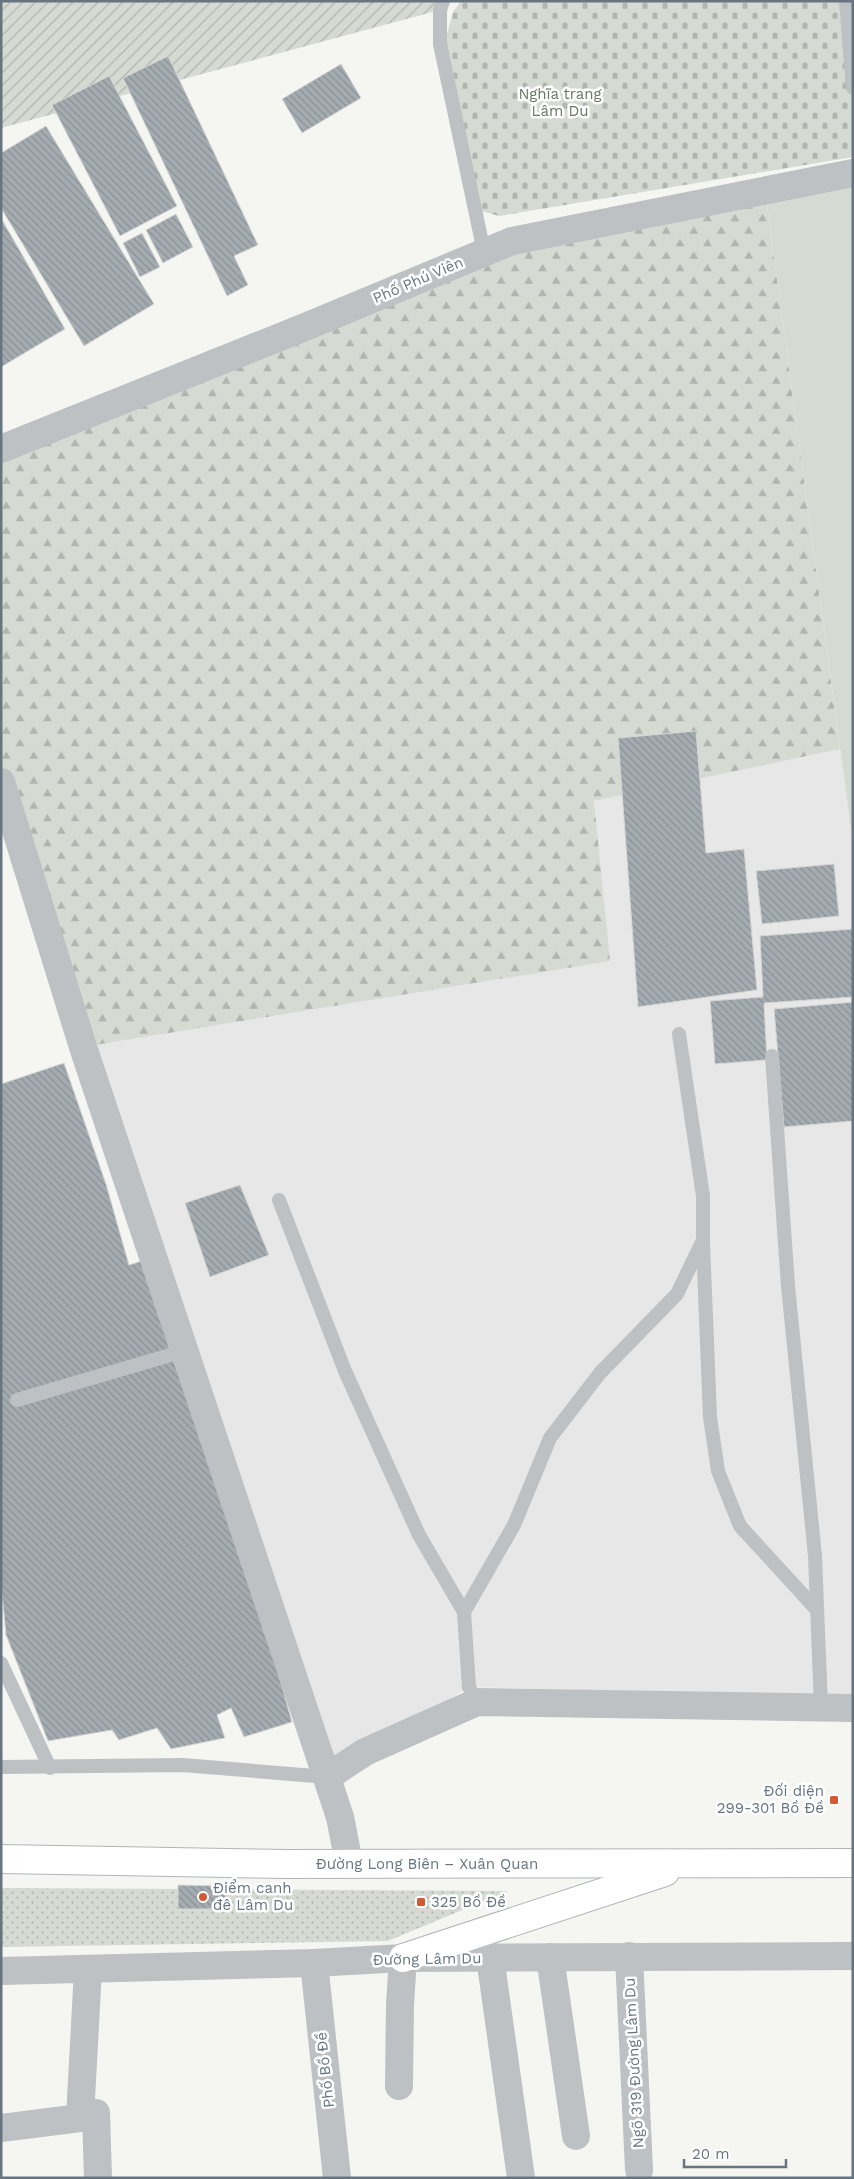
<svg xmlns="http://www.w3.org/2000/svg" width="854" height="2179" viewBox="0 0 854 2179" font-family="'Work Sans',sans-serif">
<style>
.built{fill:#e6e7e6}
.grass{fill:url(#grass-dots)}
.forest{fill:url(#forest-firs)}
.cemetery{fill:url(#cemetery-stones)}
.garden{fill:url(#garden-furrows)}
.pitch{fill:#d5dad2}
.building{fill:url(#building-back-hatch);stroke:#d7d7d5}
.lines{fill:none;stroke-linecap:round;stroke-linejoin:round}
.primary-casing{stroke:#b0b5b8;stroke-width:30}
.lane{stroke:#bdc1c4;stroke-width:14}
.street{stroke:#bdc1c4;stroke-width:28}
.primary{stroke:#fff;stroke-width:28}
.poi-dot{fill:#d25b36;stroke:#fff;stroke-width:2}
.labels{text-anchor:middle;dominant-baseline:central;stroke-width:5;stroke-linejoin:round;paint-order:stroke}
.park-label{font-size:15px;fill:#697865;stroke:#fff}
.street-label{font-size:15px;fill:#677581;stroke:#fff}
.poi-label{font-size:15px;fill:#677581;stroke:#fff;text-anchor:start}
</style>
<defs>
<pattern id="grass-dots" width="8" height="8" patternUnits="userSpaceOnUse" patternTransform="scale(1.25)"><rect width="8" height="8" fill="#d5dad2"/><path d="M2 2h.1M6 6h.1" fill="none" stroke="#b1b5b0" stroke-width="1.8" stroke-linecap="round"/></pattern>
<pattern id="forest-firs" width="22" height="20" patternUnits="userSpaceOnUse" patternTransform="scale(1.25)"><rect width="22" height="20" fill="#d5dad2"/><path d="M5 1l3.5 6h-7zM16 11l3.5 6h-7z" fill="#b1b5b0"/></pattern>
<pattern id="cemetery-stones" width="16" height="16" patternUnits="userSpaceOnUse" patternTransform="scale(1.25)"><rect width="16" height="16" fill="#d5dad2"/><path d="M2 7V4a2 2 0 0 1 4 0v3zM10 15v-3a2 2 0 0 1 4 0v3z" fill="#b1b5b0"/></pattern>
<pattern id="garden-furrows" width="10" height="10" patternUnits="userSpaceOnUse" patternTransform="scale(1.25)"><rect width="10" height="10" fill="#d5dad2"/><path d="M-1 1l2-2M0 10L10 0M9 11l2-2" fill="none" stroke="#b1b5b0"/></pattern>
<pattern id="building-back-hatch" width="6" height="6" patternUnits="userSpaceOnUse" patternTransform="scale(1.25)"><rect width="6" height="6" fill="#a5acb1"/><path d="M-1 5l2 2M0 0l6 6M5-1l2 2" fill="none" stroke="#8a9195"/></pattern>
</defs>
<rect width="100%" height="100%" fill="#f5f5f2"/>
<path class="built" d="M840 749 853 844V1697L469 1687 327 1777 83 1047 609 961 594 801Z"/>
<path class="grass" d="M1 1888 508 1891 388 1941 1 1947Z"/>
<path class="forest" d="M765 190 840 749 594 801 610 961 83 1047 1 782V449L484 252Z"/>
<path class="cemetery" d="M461 1H853V157L499 216 478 210 444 45 453 12Z"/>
<path class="garden" d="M1 1H446L440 10 1 128Z"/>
<path class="pitch" d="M853 176V844L765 190Z"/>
<g class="building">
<path d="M168 56 258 245 234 256 248 285 227 296 123 78Z"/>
<path d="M341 64 361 98 302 133 282 99Z"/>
<path d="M109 76 177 206 120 236 52 105Z"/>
<path d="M46 126 154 304 84 346 1 208V153Z"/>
<path d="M176 214 193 247 163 263 146 230Z"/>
<path d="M1 218 65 329 1 367Z"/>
<path d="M142 233 160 267 140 277 123 243Z"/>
<path d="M696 731 706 853 744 849 757 990 638 1007 618 738Z"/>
<path d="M834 864 839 916 762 924 756 871Z"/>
<path d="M853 929V997L764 1003 767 1060 715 1064 710 1001 763 997 760 936Z"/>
<path d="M853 1002V1121L784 1127 774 1009Z"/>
<path d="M64 1063 106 1184 129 1265 145 1260 261 1611 292 1722 244 1737 231 1708 217 1715 225 1738 171 1749 157 1728 119 1740 112 1730 48 1741 6 1635 1 1582V1084Z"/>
<path d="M240 1185 269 1255 210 1277 185 1203Z"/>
<path d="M178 1885 228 1886V1909H178Z"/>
</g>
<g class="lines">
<defs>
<g id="primary">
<path d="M1 1859 287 1864 853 1863"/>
<path d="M403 1958 665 1872"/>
</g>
</defs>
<use href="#primary" class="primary-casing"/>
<g class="lane">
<path d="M443 1 440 10V44L484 252"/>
<path d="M846 1 853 88"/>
<path d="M772 1056 788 1286 815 1556 821 1707"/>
<path d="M279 1200 345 1371 419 1535 464 1612 469 1687 477 1702"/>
<path d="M703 1243 710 1417 718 1471 740 1526 817 1610"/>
<path d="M17 1400 184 1351"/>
<path d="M464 1612 514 1525 550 1438 600 1373 677 1294 703 1240V1196L679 1034"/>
<path d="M1 1663 50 1768"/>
<path d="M1 1767 183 1765 327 1777"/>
</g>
<g class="street">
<path d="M1 449 305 327 512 241 853 173"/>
<path d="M1 782 83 1047 340 1817 349 1863"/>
<path d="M327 1777 365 1752 477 1702 853 1708"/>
<path d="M629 1956 639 2170"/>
<path d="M490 1957 521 2178"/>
<path d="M550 1957 576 2136"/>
<path d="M314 1963 337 2178"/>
<path d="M1 1971 314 1963 403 1958 853 1956"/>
<path d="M399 2086 400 2005 403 1958"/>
<path d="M80 2118 88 1969"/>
<path d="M1 2128 80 2118 96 2113 98 2178"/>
</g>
<use href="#primary" class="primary"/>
</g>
<g class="poi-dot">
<rect x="829" y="1795" width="10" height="10" rx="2.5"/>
<circle cx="203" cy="1897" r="5"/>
<rect x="416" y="1897" width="10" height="10" rx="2.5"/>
</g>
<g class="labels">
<g class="park-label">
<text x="560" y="94">Nghĩa trang<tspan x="560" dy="17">Lâm Du</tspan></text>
</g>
<g class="street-label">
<text transform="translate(418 280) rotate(-23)">Phố Phú Viên</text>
<text x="427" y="1864">Đường Long Biên – Xuân Quan</text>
<text transform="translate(427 1959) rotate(-1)">Đường Lâm Du</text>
<text transform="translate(634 2063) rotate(-93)">Ngõ 319 Đường Lâm Du</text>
<text transform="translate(325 2070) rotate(-96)">Phố Bồ Đề</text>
</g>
<g class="poi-label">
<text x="824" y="1791" text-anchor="end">Đối diện<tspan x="824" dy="17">299-301 Bồ Đề</tspan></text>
<text x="213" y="1888">Điểm canh<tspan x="213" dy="17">đê Lâm Du</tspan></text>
<text x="431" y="1902">325 Bồ Đề</text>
</g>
</g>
<rect width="854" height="2179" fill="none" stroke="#677581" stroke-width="5"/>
<path d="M684 2159v8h102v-8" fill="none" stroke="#677581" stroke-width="2.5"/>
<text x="692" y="2159" font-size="15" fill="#677581" stroke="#ffffff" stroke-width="4" paint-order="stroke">20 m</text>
</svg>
